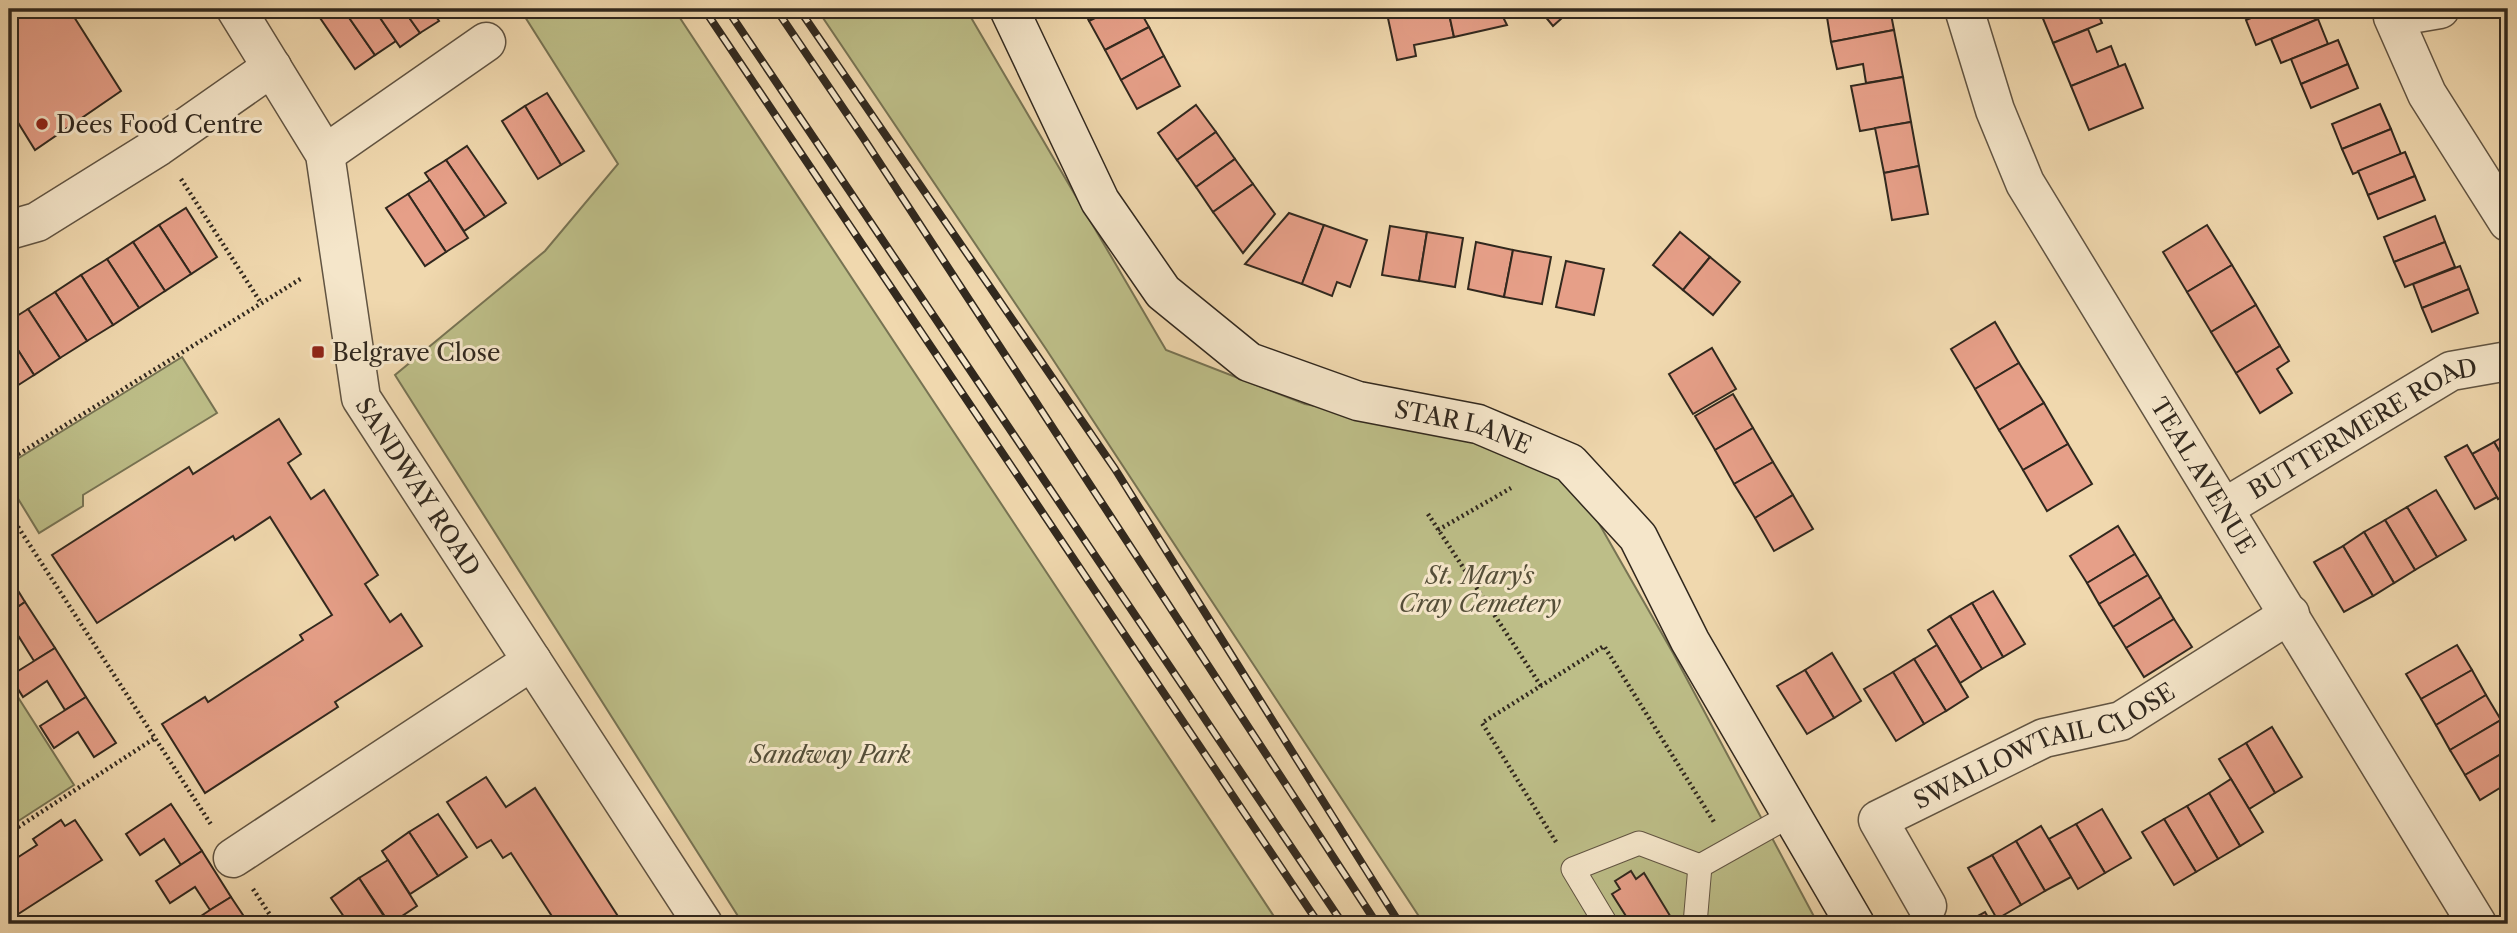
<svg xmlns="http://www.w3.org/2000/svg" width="2517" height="933" viewBox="0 0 2517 933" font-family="'Libre Caslon Text',serif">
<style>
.green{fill:#bdbe88;stroke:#777353;stroke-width:2}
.building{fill:#e69f88;stroke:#31281e;stroke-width:2}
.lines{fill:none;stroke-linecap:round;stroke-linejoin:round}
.lane-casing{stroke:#615442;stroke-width:25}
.street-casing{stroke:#615442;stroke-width:41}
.secondary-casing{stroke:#31281e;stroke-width:41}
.path{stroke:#31281e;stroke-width:4.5;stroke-dasharray:2 3.5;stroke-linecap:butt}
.lane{stroke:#f5e6ca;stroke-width:23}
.street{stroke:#f5e6ca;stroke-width:38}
.secondary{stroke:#f5e6ca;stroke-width:38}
.rail-casing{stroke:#31281e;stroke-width:8}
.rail{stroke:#f5e6ca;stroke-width:5;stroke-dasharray:16;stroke-linecap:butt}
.poi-dot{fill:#8f2418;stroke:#f5e6ca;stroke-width:2.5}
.labels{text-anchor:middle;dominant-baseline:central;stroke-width:6;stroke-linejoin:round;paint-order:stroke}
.poi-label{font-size:24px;fill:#31281e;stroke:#f5e6ca;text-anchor:start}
.street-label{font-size:24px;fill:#31281e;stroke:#f5e6ca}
.park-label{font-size:24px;font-style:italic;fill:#544e38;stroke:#f5e6ca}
</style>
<rect width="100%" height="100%" fill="#f0d8ae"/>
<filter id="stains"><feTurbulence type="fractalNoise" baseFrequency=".00286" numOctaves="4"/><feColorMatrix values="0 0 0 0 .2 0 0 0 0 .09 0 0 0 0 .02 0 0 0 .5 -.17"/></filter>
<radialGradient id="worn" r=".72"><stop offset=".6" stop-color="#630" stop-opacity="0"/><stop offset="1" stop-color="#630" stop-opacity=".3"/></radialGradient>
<g class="green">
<path d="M520 9H674L1279 924H743L395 375 545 251 618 164Z"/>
<path d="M817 9H966L1166 350 1305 404 1477 437 1524 450 1581 492 1673 653 1818 924H1424L1046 349Z"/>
<path d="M182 357 217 413 83 495V506L39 533 9 484V464Z"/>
<path d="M9 683 74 785 9 827Z"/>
</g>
<g class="building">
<path d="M9 9H69L121 91 35 150 9 108Z"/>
<path d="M321 9H343L375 55 355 69 316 12Z"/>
<path d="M343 9H374L396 41 375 55Z"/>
<path d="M374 9H403L420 33 400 47Z"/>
<path d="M403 9H431L439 21 420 33Z"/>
<path d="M1083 9H1113L1089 21Z"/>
<path d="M1113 9H1139L1149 27 1105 50 1089 21Z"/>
<path d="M1386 9H1448L1454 37 1414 45 1416 56 1397 60Z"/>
<path d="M1448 9H1499L1507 25 1454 37Z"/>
<path d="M1539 9H1572L1553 26Z"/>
<path d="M1836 9H1890L1894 30 1831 42 1826 11Z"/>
<path d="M2039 9H2096L2102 23 2053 43Z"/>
<path d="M2273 9H2314L2318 19 2256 45 2246 20Z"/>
<path d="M2318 19 2328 44 2281 63 2271 39Z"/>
<path d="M1149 27 1164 56 1121 80 1105 50Z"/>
<path d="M2088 29 2097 52 2111 46 2119 67 2071 86 2053 43Z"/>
<path d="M1894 30 1903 77 1866 83 1863 64 1837 69 1831 42Z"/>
<path d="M2338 40 2348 64 2301 84 2291 59Z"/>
<path d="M1164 56 1180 86 1137 109 1121 80Z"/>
<path d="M2125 64 2143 108 2089 130 2071 86Z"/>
<path d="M2348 64 2358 88 2311 108 2301 84Z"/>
<path d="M1903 77 1911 122 1860 131 1851 86Z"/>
<path d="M547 93 584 151 561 165 525 106Z"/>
<path d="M2380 104 2391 129 2342 149 2332 124Z"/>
<path d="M1196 105 1216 132 1177 160 1158 133Z"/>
<path d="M525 106 561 165 538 179 502 121Z"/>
<path d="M1911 122 1919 166 1884 173 1875 128Z"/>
<path d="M2391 129 2401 154 2353 174 2342 149Z"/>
<path d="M1216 132 1235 159 1196 187 1177 160Z"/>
<path d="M467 146 506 203 485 217 446 160Z"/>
<path d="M2405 152 2415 176 2368 195 2358 171Z"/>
<path d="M1235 159 1253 184 1213 212 1196 187Z"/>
<path d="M446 160 485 217 464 231 425 173Z"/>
<path d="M1919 166 1928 214 1892 220 1884 173Z"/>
<path d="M2415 176 2425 200 2378 219 2368 195Z"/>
<path d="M430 180 468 238 446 252 408 194Z"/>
<path d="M1253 184 1275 214 1243 253 1213 212Z"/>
<path d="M408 194 446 252 425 266 386 208Z"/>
<path d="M186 208 217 257 191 274 159 225Z"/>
<path d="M1289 213 1324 225 1302 284 1245 264Z"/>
<path d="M2435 216 2445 242 2394 262 2384 237Z"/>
<path d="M159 225 191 274 165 291 133 242Z"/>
<path d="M1324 225 1367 240 1350 287 1337 282 1332 296 1302 284Z"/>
<path d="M2207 225 2232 265 2187 292 2163 252Z"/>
<path d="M1390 226 1427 232 1419 281 1382 275Z"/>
<path d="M1427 232 1463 238 1455 287 1419 281Z"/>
<path d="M1680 232 1710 257 1683 290 1653 265Z"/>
<path d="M133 242 165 291 139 308 107 259Z"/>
<path d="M1476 242 1513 250 1504 297 1468 289Z"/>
<path d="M2445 242 2455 267 2405 287 2394 262Z"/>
<path d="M1513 250 1551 257 1542 304 1504 297Z"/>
<path d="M1710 257 1740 282 1713 315 1683 290Z"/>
<path d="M107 259 139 308 113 325 81 275Z"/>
<path d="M1566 261 1604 269 1594 315 1556 307Z"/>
<path d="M2232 265 2256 305 2211 332 2187 292Z"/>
<path d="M2460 266 2469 289 2422 308 2413 284Z"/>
<path d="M81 275 113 325 87 341 55 292Z"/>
<path d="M2469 289 2478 313 2432 332 2422 308Z"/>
<path d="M55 292 87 341 60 358 28 309Z"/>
<path d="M2256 305 2280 346 2236 373 2211 332Z"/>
<path d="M28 309 60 358 34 375 9 336V321Z"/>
<path d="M1995 322 2019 363 1975 389 1951 349Z"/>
<path d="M9 336 34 375 9 391Z"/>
<path d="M2280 346 2289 361 2277 369 2292 393 2260 413 2236 373Z"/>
<path d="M1712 348 1736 389 1693 414 1669 374Z"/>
<path d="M2019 363 2044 403 1999 430 1975 389Z"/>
<path d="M1733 394 1753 428 1715 450 1695 416Z"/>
<path d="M2044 403 2068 444 2023 470 1999 430Z"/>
<path d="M279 419 301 454 288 463 311 499 324 490 378 575 365 584 390 622 401 614 422 646 335 702 338 707 205 793 162 724 205 697 208 702 303 640 300 635 332 615 270 517 235 540 233 536 97 623 52 555 189 467 193 474Z"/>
<path d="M1753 428 1773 462 1734 484 1715 450Z"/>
<path d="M2508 434V466L2494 442Z"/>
<path d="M2494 442 2508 466V493L2498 499 2472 454Z"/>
<path d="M2068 444 2092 484 2047 511 2023 470Z"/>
<path d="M2467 445 2497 497 2475 509 2445 457Z"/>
<path d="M1773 462 1793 495 1755 518 1734 484Z"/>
<path d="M2436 490 2466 540 2437 557 2407 507Z"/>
<path d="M1793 495 1813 529 1774 551 1755 518Z"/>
<path d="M2407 507 2437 557 2415 570 2385 520Z"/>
<path d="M2385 520 2415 570 2394 583 2364 532Z"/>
<path d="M2118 526 2135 554 2087 583 2070 556Z"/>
<path d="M2364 532 2394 583 2373 596 2343 546Z"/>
<path d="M2343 546 2373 596 2344 612 2314 562Z"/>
<path d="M2135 554 2148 575 2099 604 2087 583Z"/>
<path d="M2148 575 2161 597 2113 627 2099 604Z"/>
<path d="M9 576 25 602 9 613Z"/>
<path d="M1993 591 2025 644 2003 657 1972 603Z"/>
<path d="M2161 597 2174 619 2126 648 2113 627Z"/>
<path d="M25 602 55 648 34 661 19 637 9 644V613Z"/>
<path d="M1972 603 2003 657 1982 669 1950 616Z"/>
<path d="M1950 616 1982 669 1960 683 1928 630Z"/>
<path d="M2174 619 2192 647 2144 677 2126 648Z"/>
<path d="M1937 645 1968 697 1946 711 1914 659Z"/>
<path d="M2457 645 2472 670 2421 699 2406 674Z"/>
<path d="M55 648 86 697 65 710 47 681 23 697 10 676Z"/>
<path d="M1832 653 1861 701 1834 718 1805 670Z"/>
<path d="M1914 659 1946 711 1924 724 1893 672Z"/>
<path d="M1805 670 1834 718 1807 734 1777 686Z"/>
<path d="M2472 670 2486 695 2436 725 2421 699Z"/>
<path d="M1893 672 1924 724 1896 741 1864 689Z"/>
<path d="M2486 695 2501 720 2450 750 2436 725Z"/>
<path d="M86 697 116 743 94 757 78 732 54 748 40 726Z"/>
<path d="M2501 720 2508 733V750L2465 775 2450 750Z"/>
<path d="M2272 727 2302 777 2275 793 2246 743Z"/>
<path d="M2246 743 2275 793 2249 809 2219 759Z"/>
<path d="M2508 750V783L2480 800 2465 775Z"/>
<path d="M486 777 506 807 535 788 623 924H557L511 853 503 858 491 840 477 848 447 802Z"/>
<path d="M2231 779 2263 832 2240 846 2209 793Z"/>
<path d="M2209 793 2240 846 2218 859 2187 806Z"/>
<path d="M171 804 202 851 181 865 164 839 140 855 126 834Z"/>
<path d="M2187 806 2218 859 2196 872 2164 819Z"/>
<path d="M2102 809 2131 858 2105 873 2076 824Z"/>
<path d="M438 814 467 857 438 876 409 832Z"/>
<path d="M2164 819 2196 872 2174 885 2142 832Z"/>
<path d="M61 820 65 826 75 820 102 860 9 920V863L37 845 33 839Z"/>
<path d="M2076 824 2105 873 2078 889 2049 839Z"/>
<path d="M2041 826 2071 877 2045 891 2016 841Z"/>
<path d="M409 832 438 876 410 894 382 851Z"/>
<path d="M2016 841 2045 891 2021 905 1992 855Z"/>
<path d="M202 851 231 897 210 910 195 887 170 903 156 881Z"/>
<path d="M1992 855 2021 905 1997 919 1968 868Z"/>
<path d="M388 860 417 906 390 924 359 878Z"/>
<path d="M1631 871 1636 879 1644 873 1672 919 1667 924H1631L1612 894 1620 889 1615 881Z"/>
<path d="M359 878 389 924H349L331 898Z"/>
<path d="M231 897 249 924H189L210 910Z"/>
<path d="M1985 912 1992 924H1963Z"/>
</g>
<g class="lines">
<defs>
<g id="lane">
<path d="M1700 866 1791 815"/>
<path d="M1606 924 1573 869 1639 843 1700 866"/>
<path d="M1695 924 1700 866"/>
</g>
<g id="street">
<path id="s1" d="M236 9 325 154 361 398 703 924"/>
<path id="s2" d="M1964 9 1995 110 2025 183 2477 924"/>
<path d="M2440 9 2393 17 2427 94 2508 222"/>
<path d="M325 154 486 42"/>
<path d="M9 230 37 222 159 146 272 67"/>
<path id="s3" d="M2224 508 2451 371 2508 361"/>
<path d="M233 858 532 661"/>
<path id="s4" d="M1927 906 1878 820 2044 738 2121 721 2290 614"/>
</g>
<g id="secondary">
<path id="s5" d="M1009 9 1100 201 1163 292 1249 362 1358 401 1478 424 1570 463 1638 537 1690 641 1855 924"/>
</g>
</defs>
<use href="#lane" class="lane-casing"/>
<use href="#street" class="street-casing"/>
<use href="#secondary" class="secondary-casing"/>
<g class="path">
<path d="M181 179 261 303"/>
<path d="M9 460 302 278"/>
<path d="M9 513 212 826"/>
<path d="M1428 514 1541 686"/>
<path d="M1438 530 1511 488"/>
<path d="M9 833 155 738"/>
<path d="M1556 842 1482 723 1604 646 1714 822"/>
<path d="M253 889 276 924"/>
</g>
<use href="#lane" class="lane"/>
<use href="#street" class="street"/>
<use href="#secondary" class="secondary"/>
<defs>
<g id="rail">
<path d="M704 9 1319 924"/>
<path d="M727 9 1343 924"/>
<path d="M776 9 864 139 1377 924"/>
<path d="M799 9 1115 469 1400 924"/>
</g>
</defs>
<use href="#rail" class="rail-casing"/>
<use href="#rail" class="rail"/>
</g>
<g class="poi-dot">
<circle cx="42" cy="124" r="7"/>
<rect x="311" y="345" width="14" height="14" rx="3.5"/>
</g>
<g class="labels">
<g class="poi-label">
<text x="56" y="124">Dees Food Centre</text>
<text x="332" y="352">Belgrave Close</text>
</g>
<g class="street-label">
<text stroke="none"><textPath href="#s5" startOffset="658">STAR LANE</textPath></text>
<text stroke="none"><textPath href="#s3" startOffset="161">BUTTERMERE ROAD</textPath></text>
<text stroke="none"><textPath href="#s2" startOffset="527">TEAL AVENUE</textPath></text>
<text stroke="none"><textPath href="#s1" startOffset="522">SANDWAY ROAD</textPath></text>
<text stroke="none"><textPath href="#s4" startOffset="282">SWALLOWTAIL CLOSE</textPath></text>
</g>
<g class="park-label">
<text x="1480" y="575">St. Mary's<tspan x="1480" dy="28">Cray Cemetery</tspan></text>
<text x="830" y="754">Sandway Park</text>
</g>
</g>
<rect width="2517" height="933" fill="none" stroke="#f0d8ae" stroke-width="35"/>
<rect x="10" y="10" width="2496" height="912" fill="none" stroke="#31281e" stroke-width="3.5"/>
<rect x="18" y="18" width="2482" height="898" fill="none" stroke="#31281e" stroke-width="2"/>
<rect width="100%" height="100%" filter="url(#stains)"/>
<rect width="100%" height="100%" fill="url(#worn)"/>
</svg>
